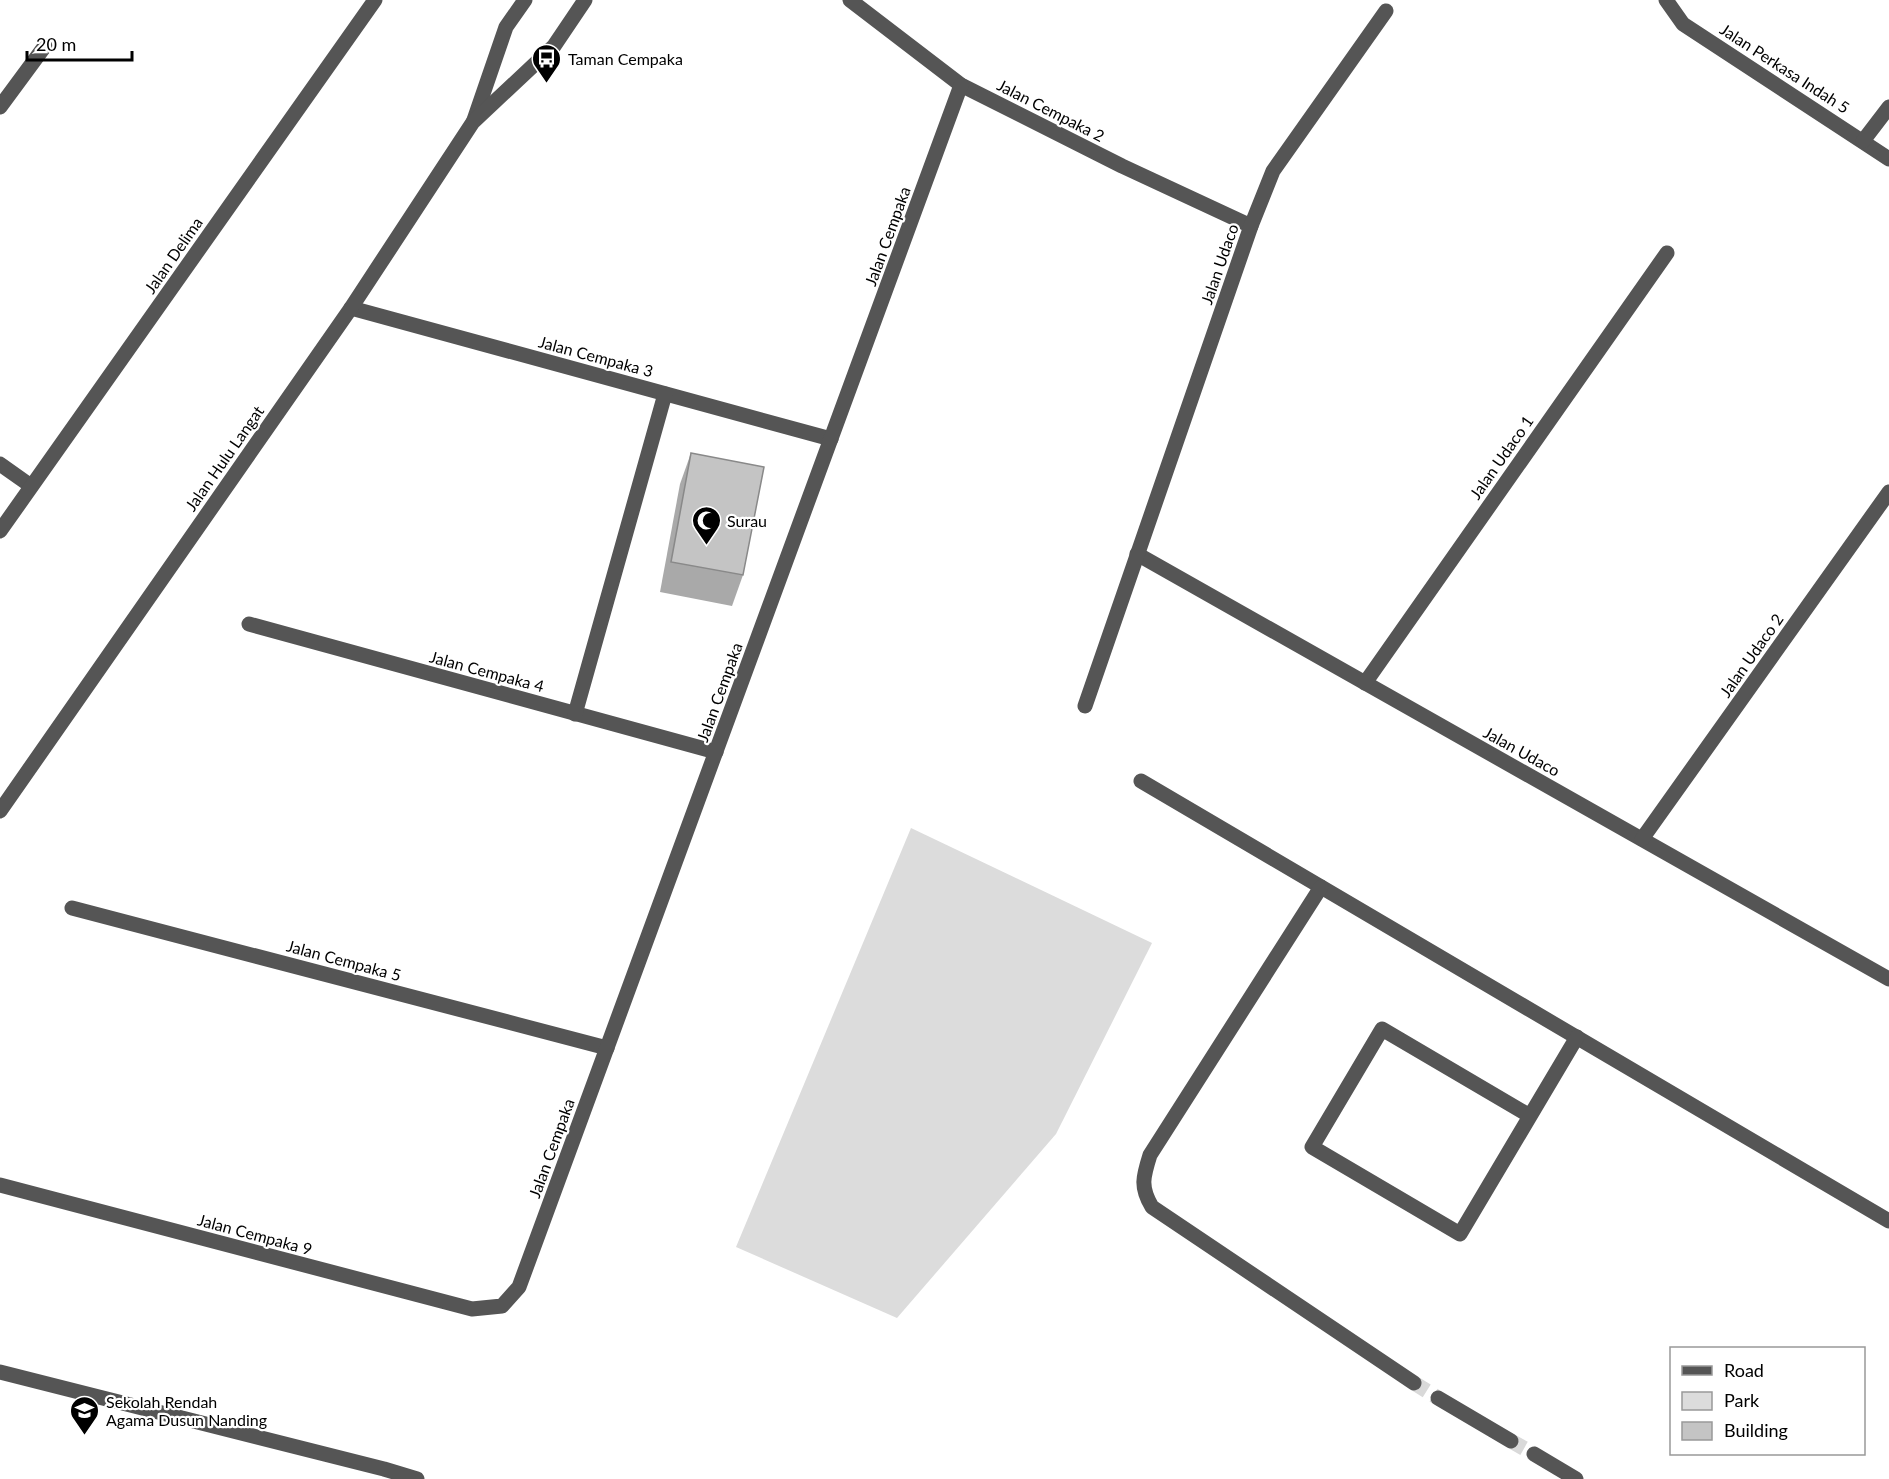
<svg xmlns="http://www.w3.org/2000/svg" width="1889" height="1479" viewBox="0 0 1889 1479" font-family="Lato,sans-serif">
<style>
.green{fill:#dcdcdc}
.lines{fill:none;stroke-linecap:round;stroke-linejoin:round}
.minor-tunnel{stroke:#d9d9d9;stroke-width:15;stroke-dasharray:15 8;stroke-linecap:butt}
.minor{stroke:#555;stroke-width:15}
.wall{fill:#a9a9a9}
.building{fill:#c4c4c4;stroke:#898989;stroke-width:1.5}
.labels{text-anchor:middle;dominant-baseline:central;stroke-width:4.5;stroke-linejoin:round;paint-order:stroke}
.poi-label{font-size:16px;fill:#000;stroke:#fff;text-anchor:start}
.street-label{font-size:16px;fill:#000;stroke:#fff}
</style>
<rect width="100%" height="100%" fill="#fff"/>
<path class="green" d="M911 828 1152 943 1056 1134 897 1318 736 1247Z"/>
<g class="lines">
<g class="minor-tunnel">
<path d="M1414 1383 1438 1398"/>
<path d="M1511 1441 1534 1454"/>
</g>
<g class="minor">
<path d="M850 0 961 85 1122 166 1251 226"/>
<path d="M1666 0 1683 24 1889 159"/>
<path d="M0 107 45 46"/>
<path d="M474 120 506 27 525 0"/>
<path d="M1863 141 1889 107"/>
<path d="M351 308 831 439"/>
<path d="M0 464 31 486"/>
<path d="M0 531 375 0"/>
<path d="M1137 554 1889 979"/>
<path d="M249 624 716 752"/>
<path d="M1365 683 1667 253"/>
<path d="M1085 706 1251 226 1273 171 1386 11"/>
<path d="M575 714 665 394"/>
<path d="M1141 781 1889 1221"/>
<path d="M0 811 351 308 473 122 554 46 585 0"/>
<path d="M1642 839 1889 492"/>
<path d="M1321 887 1150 1155C1143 1177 1140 1187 1152 1207L1414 1383"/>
<path d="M72 908 607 1048"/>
<path d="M1530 1116 1382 1029 1312 1147 1460 1234 1577 1037"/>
<path d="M0 1185 472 1309 502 1306 519 1287 961 85"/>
<path d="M0 1372 384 1469 417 1479"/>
<path d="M1438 1398 1511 1441"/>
<path d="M1534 1454 1576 1479"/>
</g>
</g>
<path class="wall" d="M691 453 743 575 732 606 660 592 680 484Z"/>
<path class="building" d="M691 453 764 467 743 575 671 562Z"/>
<defs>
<symbol id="bus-pin" viewBox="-11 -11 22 30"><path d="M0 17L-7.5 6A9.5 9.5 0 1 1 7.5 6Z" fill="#000" stroke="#fff"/><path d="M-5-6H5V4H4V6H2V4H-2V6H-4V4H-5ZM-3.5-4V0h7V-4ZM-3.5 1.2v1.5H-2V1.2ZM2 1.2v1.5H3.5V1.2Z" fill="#fff"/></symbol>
<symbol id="mosque-pin" viewBox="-11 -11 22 30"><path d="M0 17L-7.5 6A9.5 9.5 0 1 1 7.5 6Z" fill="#000" stroke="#fff"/><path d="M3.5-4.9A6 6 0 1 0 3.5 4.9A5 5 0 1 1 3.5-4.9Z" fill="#fff"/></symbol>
<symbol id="school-pin" viewBox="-11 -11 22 30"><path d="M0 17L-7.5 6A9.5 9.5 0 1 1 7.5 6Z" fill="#000" stroke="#fff"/><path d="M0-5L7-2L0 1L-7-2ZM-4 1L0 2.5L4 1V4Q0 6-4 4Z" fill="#fff"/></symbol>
</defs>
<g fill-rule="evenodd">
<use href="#bus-pin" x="530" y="42" width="33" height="45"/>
<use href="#mosque-pin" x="690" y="504" width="33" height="45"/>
<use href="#school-pin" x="68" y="1394" width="33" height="45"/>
</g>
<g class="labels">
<g class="poi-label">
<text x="568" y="58">Taman Cempaka</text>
<text x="727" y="520">Surau</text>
<text x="106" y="1401">Sekolah Rendah<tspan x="106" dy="18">Agama Dusun Nanding</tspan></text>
</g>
<g class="street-label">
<text transform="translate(1785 68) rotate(33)">Jalan Perkasa Indah 5</text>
<text transform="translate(1051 110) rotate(27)">Jalan Cempaka 2</text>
<text transform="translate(887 236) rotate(-70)">Jalan Cempaka</text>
<text transform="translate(173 255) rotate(-55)">Jalan Delima</text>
<text transform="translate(1219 264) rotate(-71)">Jalan Udaco</text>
<text transform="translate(596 356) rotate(15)">Jalan Cempaka 3</text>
<text transform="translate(1501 457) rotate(-55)">Jalan Udaco 1</text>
<text transform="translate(224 458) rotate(-55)">Jalan Hulu Langat</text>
<text transform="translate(1751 655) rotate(-55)">Jalan Udaco 2</text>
<text transform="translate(487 671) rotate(15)">Jalan Cempaka 4</text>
<text transform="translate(719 692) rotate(-70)">Jalan Cempaka</text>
<text transform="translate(1522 751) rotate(29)">Jalan Udaco</text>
<text transform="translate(344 960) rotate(15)">Jalan Cempaka 5</text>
<text transform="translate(551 1148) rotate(-70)">Jalan Cempaka</text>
<text transform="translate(255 1234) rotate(15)">Jalan Cempaka 9</text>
</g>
</g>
<rect x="1670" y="1347" width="195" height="108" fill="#ffffff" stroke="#999999" stroke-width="1.5"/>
<rect x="1682" y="1366" width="30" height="9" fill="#555555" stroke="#999999" stroke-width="1.5"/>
<text x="1724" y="1377" font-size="18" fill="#000000">Road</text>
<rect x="1682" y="1392" width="30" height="18" fill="#dcdcdc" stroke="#999999" stroke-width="1.5"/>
<text x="1724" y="1407" font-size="18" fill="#000000">Park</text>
<rect x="1682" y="1422" width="30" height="18" fill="#c4c4c4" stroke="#999999" stroke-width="1.5"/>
<text x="1724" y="1437" font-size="18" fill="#000000">Building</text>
<path d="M27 51v9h105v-9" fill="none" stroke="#000000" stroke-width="3"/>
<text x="36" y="51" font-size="18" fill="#000000" stroke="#ffffff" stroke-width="4.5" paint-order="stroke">20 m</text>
</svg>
